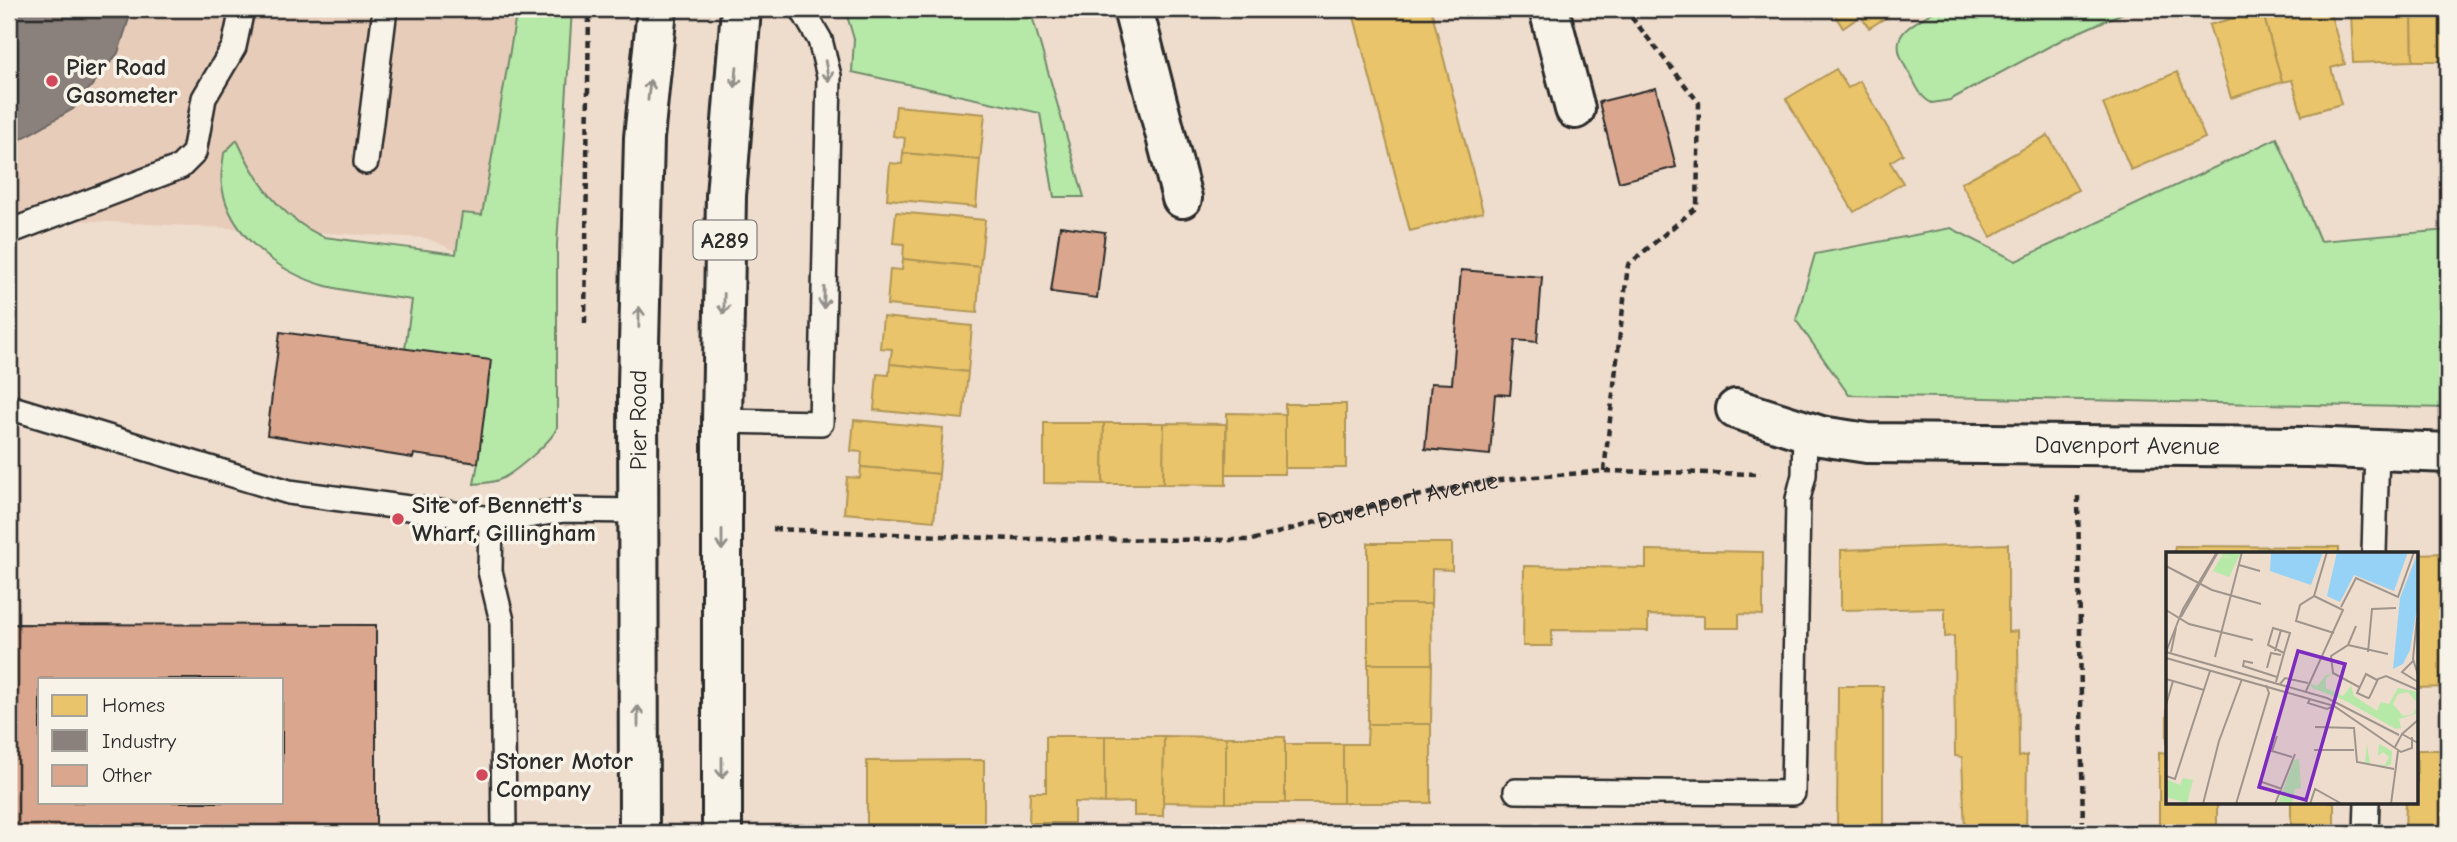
<svg xmlns="http://www.w3.org/2000/svg" width="2457" height="842" viewBox="0 0 2457 842" font-family="'Comic Neue',sans-serif">
<style>
.built{fill:#e8ccba}
.green{fill:#b6e8a8;stroke:#708a6a;stroke-width:2}
.homes{fill:#e9c46a;stroke:#b09657;stroke-width:2}
.industry{fill:#8a817c;stroke:#6e6764;stroke-width:2}
.building{fill:#daa78e;stroke:#2b2b2b;stroke-width:2;fill-rule:evenodd}
.lines{fill:none;stroke-linecap:round;stroke-linejoin:round}
.lane-casing{stroke:#2b2b2b;stroke-width:28}
.street-casing{stroke:#2b2b2b;stroke-width:44}
.primary-casing{stroke:#2b2b2b;stroke-width:44}
.path{stroke:#2b2b2b;stroke-width:4.5;stroke-dasharray:7 5;stroke-linecap:butt}
.lane{stroke:#f7f3e8;stroke-width:23}
.street{stroke:#f7f3e8;stroke-width:38}
.primary{stroke:#f7f3e8;stroke-width:38}
.oneway{stroke:#918f8a}
.poi-dot{fill:#d1495b;stroke:#f7f3e8;stroke-width:2.5}
.labels{text-anchor:middle;dominant-baseline:central;stroke-width:7;stroke-linejoin:round;paint-order:stroke}
.shield{fill:#f7f3e8;stroke:#686764;stroke-width:2}
.shield-label{font-size:23px;font-weight:bold;fill:#2b2b2b}
.poi-label{font-size:24px;font-weight:bold;fill:#2b2b2b;stroke:#f7f3e8;text-anchor:start}
.street-label{font-size:24px;fill:#2b2b2b;stroke:#f7f3e8}
.inset-road{fill:none;stroke:#a0958c;stroke-width:2}
.view{fill:#7b2cbf;fill-opacity:0.15;stroke:#7b2cbf;stroke-width:3.5}
.inset-edge{fill:none;stroke:#2b2b2b;stroke-width:3.5}
</style>
<rect width="100%" height="100%" fill="#eedccd"/>
<filter id="ink" filterUnits="userSpaceOnUse"><feTurbulence type="fractalNoise" baseFrequency=".0143" numOctaves="2"/><feDisplacementMap in="SourceGraphic" scale="14" xChannelSelector="R" yChannelSelector="G"/><feConvolveMatrix kernelMatrix="1 2 1 2 8 2 1 2 1" color-interpolation-filters="sRGB"/></filter>
<g filter="url(#ink)">
<path class="built" d="M9 9H572L555 293 426 238 9 217Z"/>
<g class="green">
<path d="M517 9H572L557 244V427C554 440 514 473 501 479 492 483 483 483 474 484L478 463 405 349 412 300C384 296 354 293 326 286 280 273 229 236 222 186 220 175 223 163 224 153L237 140C256 182 281 218 324 237L456 254 462 213 482 215Z"/>
<path d="M845 9H1030L1084 197H1054L1040 113 852 72 854 39Z"/>
<path d="M1938 9H2132L2063 39 1950 100 1932 103C1922 99 1917 88 1912 78 1885 36 1901 31 1938 9Z"/>
<path d="M2277 138 2320 241 2448 230V408L1849 395 1796 320 1815 254 1951 228 2016 261Z"/>
</g>
<g class="homes">
<path d="M1352 9H1431L1483 212 1410 231Z"/>
<path d="M1831 9H1900L1869 28 1861 16 1843 28Z"/>
<path d="M2329 9 2345 64 2331 68 2341 104 2302 115 2292 80 2282 82 2262 10Z"/>
<path d="M2351 9H2412L2413 61 2353 63Z"/>
<path d="M2412 9H2448V61H2413Z"/>
<path d="M2262 10 2282 82 2231 98 2209 25Z"/>
<path d="M1836 69 1848 88 1860 81 1903 154 1890 162 1903 183 1854 212 1786 99Z"/>
<path d="M2177 72 2205 138 2131 170 2103 104Z"/>
<path d="M896 106 985 114 980 160 903 153 905 138 893 136Z"/>
<path d="M2048 135 2078 190 1991 237 1961 183Z"/>
<path d="M903 153 980 160 976 207 887 199 890 163 902 164Z"/>
<path d="M896 212 985 220 980 267 903 259 904 244 893 243Z"/>
<path d="M903 259 980 267 977 313 887 305 890 269 902 270Z"/>
<path d="M883 317 972 326 968 372 890 364 892 349 880 348Z"/>
<path d="M890 364 968 372 963 419 874 410 877 374 889 375Z"/>
<rect x="1285" y="404" width="61" height="64"/>
<path d="M1227 413 1285 414V474H1226Z"/>
<path d="M854 420 943 428 939 474 861 467 862 452 851 451Z"/>
<path d="M1044 423H1104L1103 484 1044 483Z"/>
<path d="M1104 423H1164L1163 484H1103Z"/>
<path d="M1164 423 1226 424V485L1163 484Z"/>
<path d="M861 467 939 474 934 521 844 513 847 477 860 478Z"/>
<path d="M1368 543H1452V570L1432 569 1431 604H1368Z"/>
<path d="M2008 544V632L2018 631 2019 757 2027 755 2026 833H1965L1962 757 1955 756 1954 636 1945 637V608L1841 610V550Z"/>
<path d="M2175 546 2339 547V553H2174Z"/>
<path d="M1646 550 1763 552V615L1739 614V628H1704V616L1648 615V631L1552 630V646H1523L1524 566 1646 568Z"/>
<path d="M2444 553 2448 687 2417 688V554Z"/>
<path d="M1368 604H1431L1432 664H1368Z"/>
<path d="M2167 633 2168 802H2217V833H2159V752L2167 753Z"/>
<path d="M1368 664H1432L1431 724H1368Z"/>
<path d="M1838 686H1883V833H1837Z"/>
<path d="M1368 724H1431V803H1343V744H1367Z"/>
<path d="M1046 736H1105V803L1074 802V823H1029L1030 792H1046Z"/>
<path d="M1105 736H1164L1163 816H1134V802L1105 803Z"/>
<path d="M1164 736 1226 737V803L1163 802Z"/>
<rect x="1226" y="737" width="59" height="66"/>
<rect x="1285" y="744" width="58" height="59"/>
<path d="M2417 750H2448V833H2405L2406 802H2417Z"/>
<path d="M984 760V824H867V761Z"/>
<rect x="2291" y="802" width="43" height="31"/>
</g>
<path class="industry" d="M9 9H132L118 53 73 109 9 146Z"/>
<g class="building">
<path d="M1656 88 1676 167 1619 182 1599 102Z"/>
<path d="M1060 226 1105 232 1097 298 1051 292Z"/>
<path d="M1461 270 1542 277 1537 342 1515 340 1510 395 1495 394 1490 455 1425 449 1431 383 1452 384Z"/>
<path d="M280 332 491 360 478 463 414 454 413 458 267 435Z"/>
<path d="M9 624 376 625V833H9ZM40 679H282V802H40Z"/>
</g>
<g class="lines">
<defs>
<g id="lane">
<path d="M366 162 385 9"/>
<path d="M9 232 180 167 194 153 204 98 234 47 242 9"/>
<path d="M9 407 289 492 491 519 516 518 564 510 637 511"/>
<path d="M722 421 821 423 829 76 820 40 802 9"/>
<path d="M491 519 490 571 502 621 504 833"/>
<path d="M2374 553 2377 449"/>
<path d="M1516 791 1793 793 1798 499 1804 475 1805 432"/>
<path d="M2366 833 2367 802"/>
</g>
<g id="street">
<path d="M1133 9 1182 198"/>
<path d="M1549 9 1575 109"/>
<path id="s2" d="M1736 409 1821 436 1867 443 2308 447 2448 453"/>
</g>
<g id="primary">
<path id="s3" d="M639 833 638 385 644 138 657 9"/>
<path d="M722 833V421L726 196 741 9"/>
</g>
</defs>
<use href="#lane" class="lane-casing"/>
<use href="#street" class="street-casing"/>
<use href="#primary" class="primary-casing"/>
<g class="path">
<path d="M585 323 589 9"/>
<path d="M1604 471 1628 265 1697 207 1699 103 1625 9"/>
<path d="M2078 496 2083 833"/>
<path id="s1" d="M773 529 1015 539 1252 540 1383 503 1489 481 1604 471 1761 474"/>
</g>
<use href="#lane" class="lane"/>
<use href="#street" class="street"/>
<use href="#primary" class="primary"/>
</g>
<defs><path id="oneway-shaft" d="M-6 0H5M1.5-3L5.5 0L1.5 3" fill="none" stroke-width="1.6" stroke-linecap="round" stroke-linejoin="round" transform="scale(1.75)"/></defs>
<g class="oneway">
<use href="#oneway-shaft" transform="translate(827 71) rotate(80)"/>
<use href="#oneway-shaft" transform="translate(736 77) rotate(95)"/>
<use href="#oneway-shaft" transform="translate(649 90) rotate(-84)"/>
<use href="#oneway-shaft" transform="translate(824 298) rotate(91)"/>
<use href="#oneway-shaft" transform="translate(724 304) rotate(91)"/>
<use href="#oneway-shaft" transform="translate(639 317) rotate(-89)"/>
<use href="#oneway-shaft" transform="translate(722 540) rotate(90)"/>
<use href="#oneway-shaft" transform="translate(638 716) rotate(-90)"/>
<use href="#oneway-shaft" transform="translate(722 768) rotate(90)"/>
</g>
</g>
<g class="poi-dot">
<circle cx="52" cy="81" r="7"/>
<circle cx="398" cy="519" r="7"/>
<circle cx="482" cy="775" r="7"/>
</g>
<g class="labels">
<rect class="shield" x="693.5" y="220.5" width="63" height="39" rx="5"/>
<g class="shield-label">
<text x="725" y="240">A289</text>
</g>
<g class="poi-label">
<text x="66" y="67">Pier Road<tspan x="66" dy="28">Gasometer</tspan></text>
<text x="412" y="505">Site of Bennett's<tspan x="412" dy="28">Wharf, Gillingham</tspan></text>
<text x="496" y="761">Stoner Motor<tspan x="496" dy="28">Company</tspan></text>
</g>
<g class="street-label">
<text stroke="none"><textPath href="#s3" startOffset="413">Pier Road</textPath></text>
<text stroke="none"><textPath href="#s2" startOffset="396">Davenport Avenue</textPath></text>
<text stroke="none"><textPath href="#s1" startOffset="640">Davenport Avenue</textPath></text>
</g>
</g>
<g transform="translate(2166 552)">
<rect width="252" height="252" fill="#eedccd"/>
<path d="M57 0H75L63 25 47 19 55 5 69 6 55 4ZM167 122 160 126V136L177 144 185 134 188 144 211 159 215 150 223 152 232 136 252 140V161L233 167 235 176 230 177 178 148 146 136 144 131 151 134 160 123ZM242 140 252 152 247 162 237 164 227 152 232 142ZM201 192 204 212 219 213 223 205 217 200 212 204 213 192 226 199 225 212 222 214 204 213 199 212ZM133 207 135 236 129 237 126 252H112L128 208ZM17 226 27 228 21 251 0 245V227L14 233Z" fill="#b6e8a8" fill-rule="evenodd"/>
<path d="M105 0H157L145 33 104 19ZM171 0H242L228 39 188 23 174 50 161 44ZM252 0V50L244 98 237 112 227 117 234 46Z" fill="#95d2f5"/>
<path class="inset-road" d="M161 0 148 44 134 53 130 69 168 81M73 13 94 19M0 14 46 38 95 52M175 55 190 26 232 45 248 0M0 58 23 72 87 88M15 65 52 0M251 66 247 107 252 123M190 74 182 93 165 104 167 121 193 135M182 93 222 102M109 99 115 78M0 100 17 57 51 0M0 100 161 146 233 183M5 100 10 76M202 100 206 57 230 56M49 105 76 0M0 106 168 154 235 200 246 196V185M247 109 236 120 252 130M87 111 78 109 77 114 111 125M101 116 105 101 115 103M0 127 38 138M211 128 200 122 191 141 202 146H203L206 140 212 127 220 124 252 138M110 130 118 101 124 81 107 76 102 93 118 101M114 132 119 126 142 131M140 139 177 58 148 44M144 147 142 151 161 157 168 154M0 153 7 129M149 175 188 176 191 210 228 217M236 182 252 168M111 184 106 199 126 205M229 195 236 182 252 191M148 198H188M0 224 9 227 44 119M93 229 116 237M37 252 53 189 76 127M70 252 103 141 100 133M109 252 129 202M144 252 149 237 176 252M180 252H202M225 252 232 199"/>
<path class="view" d="M132 99 179 112 140 248 93 235Z"/>
<rect width="252" height="252" class="inset-edge"/>
</g>
<rect width="2457" height="842" fill="none" stroke="#f7f3e8" stroke-width="35"/>
<rect x="18" y="18" width="2422" height="807" fill="none" stroke="#2b2b2b" stroke-width="2.5" filter="url(#ink)"/>
<rect x="38" y="678" width="245" height="126" fill="#f7f3e8" stroke="#a5a39c" stroke-width="2"/>
<rect x="52" y="695" width="35" height="21" fill="#e9c46a" stroke="#a5a39c" stroke-width="2"/>
<text x="102" y="712" font-size="21" fill="#2b2b2b">Homes</text>
<rect x="52" y="730" width="35" height="21" fill="#8a817c" stroke="#a5a39c" stroke-width="2"/>
<text x="102" y="748" font-size="21" fill="#2b2b2b">Industry</text>
<rect x="52" y="765" width="35" height="21" fill="#daa78e" stroke="#a5a39c" stroke-width="2"/>
<text x="102" y="782" font-size="21" fill="#2b2b2b">Other</text>
</svg>
